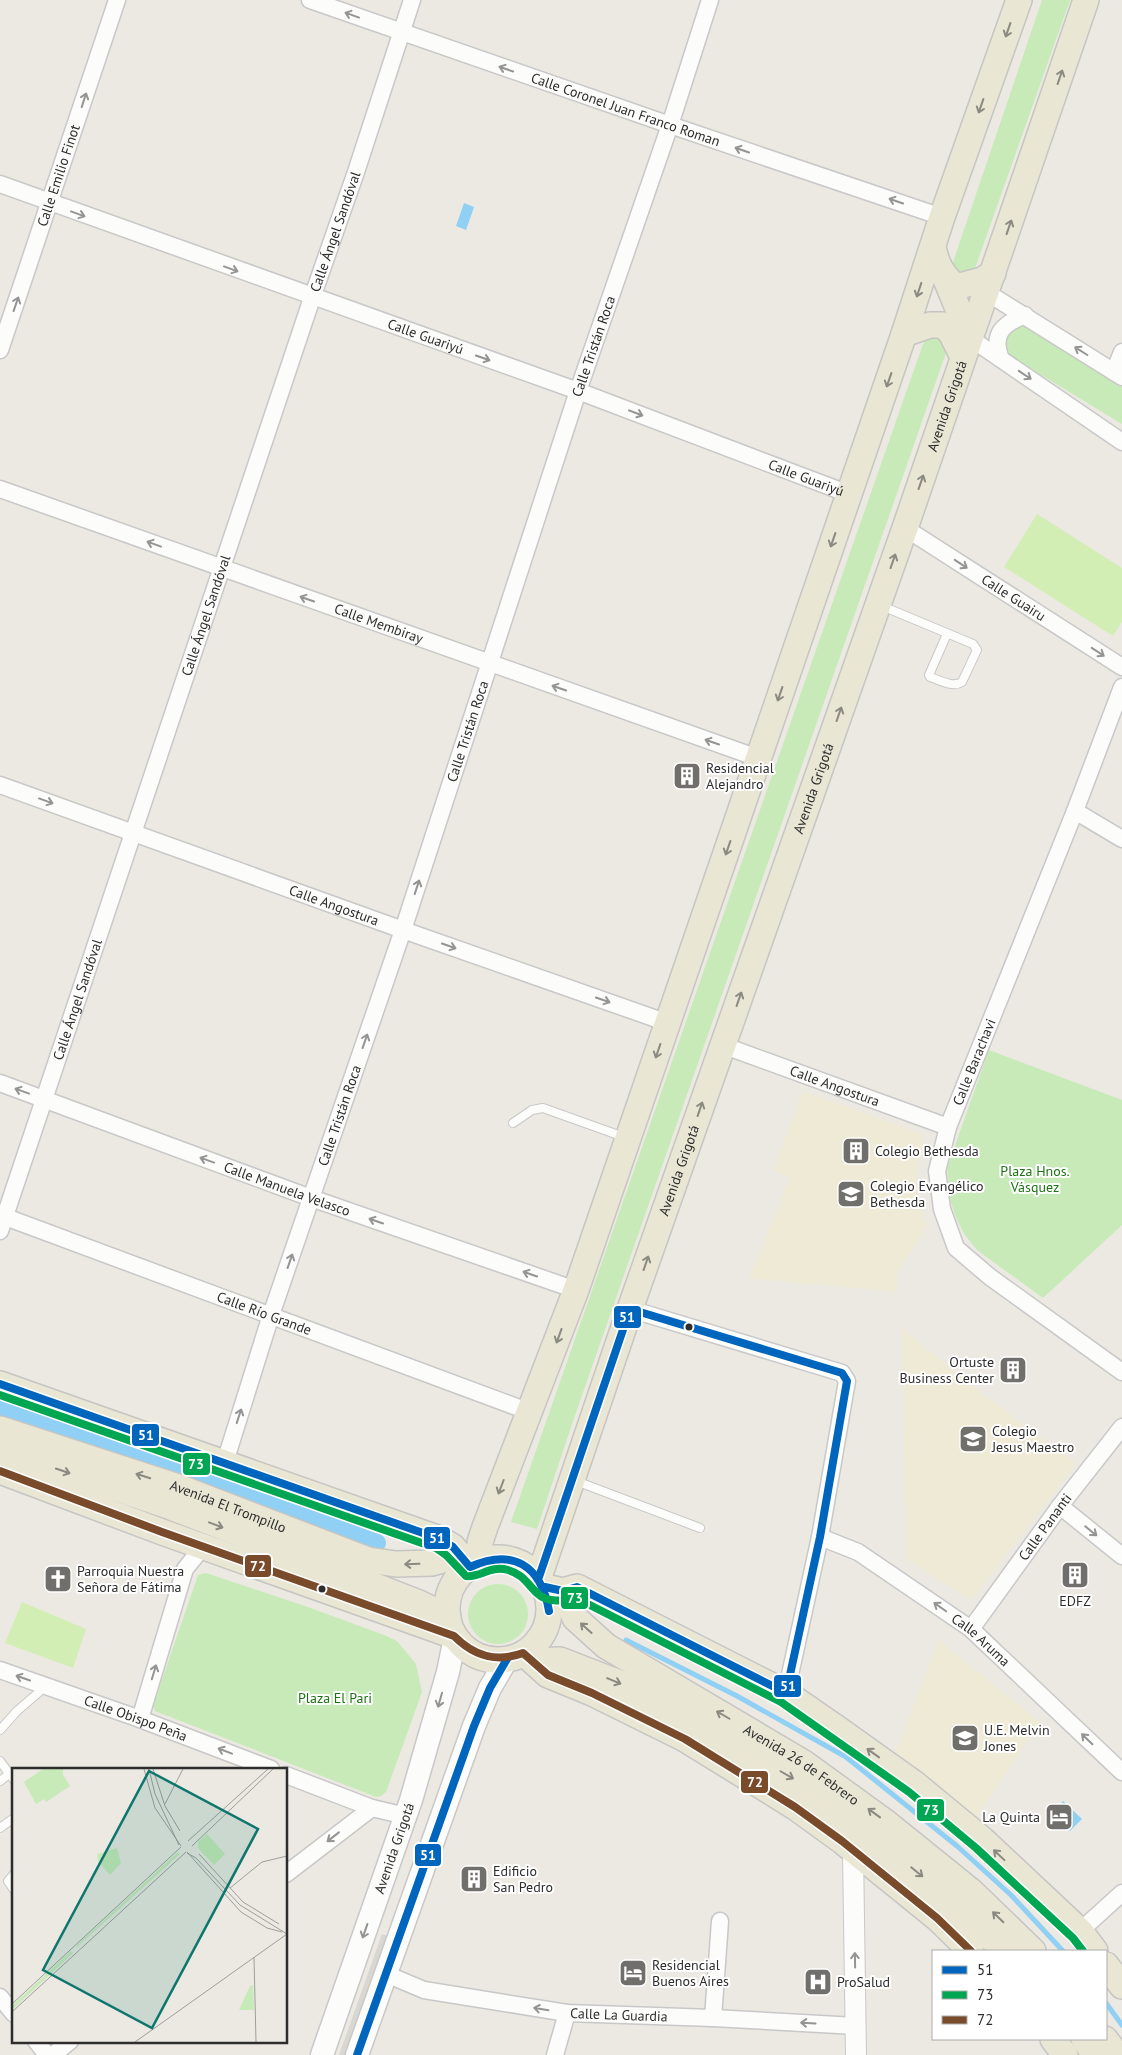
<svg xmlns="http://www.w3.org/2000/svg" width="1122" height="2055" viewBox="0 0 1122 2055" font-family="'PT Sans',sans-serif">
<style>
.education{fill:#efead6}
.green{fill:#c7eab8}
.pitch{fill:#d3eeb5}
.plaza{fill:#d9d7d1}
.water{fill:#8fd0f4}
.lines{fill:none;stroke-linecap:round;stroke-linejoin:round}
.stream{stroke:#8fd0f4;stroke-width:5}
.canal{stroke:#8fd0f4;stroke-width:18}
.service-casing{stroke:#c8c8c8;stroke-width:10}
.minor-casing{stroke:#c8c8c8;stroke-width:19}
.tertiary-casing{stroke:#c8c8c8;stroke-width:22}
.secondary-casing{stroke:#c8c8c8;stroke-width:25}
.primary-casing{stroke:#c6c5c3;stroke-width:28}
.service{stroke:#fcfcfb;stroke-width:8}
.minor{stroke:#fcfcfb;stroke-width:16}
.tertiary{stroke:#fcfcfb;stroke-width:20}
.secondary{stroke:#fcfcfb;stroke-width:22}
.primary{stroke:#e9e6d4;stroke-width:25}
.bus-1-casing{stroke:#fff;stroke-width:11}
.bus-2-casing{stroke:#fff;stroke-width:11}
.bus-3-casing{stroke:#fff;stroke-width:11}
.bus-1{stroke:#0065bd;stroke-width:8}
.bus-2{stroke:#00a651;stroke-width:8}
.bus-3{stroke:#7a4b2a;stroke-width:8}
.oneway{stroke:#949494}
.oneway2{stroke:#8b8a80}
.bus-dot{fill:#2d2d2d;stroke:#fff;stroke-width:2}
.labels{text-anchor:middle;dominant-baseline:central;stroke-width:4;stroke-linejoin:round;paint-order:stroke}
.street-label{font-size:14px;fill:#2d2d2d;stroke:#fff}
.poi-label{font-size:14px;fill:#2d2d2d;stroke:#fff;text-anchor:start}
.park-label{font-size:14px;fill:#1d7313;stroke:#fff}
.inset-road{fill:none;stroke:#9f9e9a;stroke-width:1}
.view{fill:#0f766e;fill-opacity:0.15;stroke:#0f766e;stroke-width:2.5}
.inset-edge{fill:none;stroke:#2d2d2d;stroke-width:2.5}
.line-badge{stroke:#fff;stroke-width:2}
.badge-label{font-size:14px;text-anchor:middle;font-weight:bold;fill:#fff}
</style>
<rect width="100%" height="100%" fill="#ebe9e2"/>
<g class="education">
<path d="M803 1091 925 1135 916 1177 921 1209 928 1225 898 1272 897 1292 749 1278 790 1178 773 1170Z"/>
<path d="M902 1328 965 1380 1076 1464 971 1600 906 1559Z"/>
<path d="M939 1640 1040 1722 976 1818 895 1753Z"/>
</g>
<g class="green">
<path d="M1042 0H1070L973 274 964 279 951 268Z"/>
<path d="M1020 323 1028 326 1122 386V424L1007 354 1005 338 1011 327Z"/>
<path d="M931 334 939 335 948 347 572 1424 537 1529 511 1522 923 344Z"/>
<path d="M989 1050 1122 1100V1225L1043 1298 977 1250 965 1235 956 1218 950 1199 947 1168Z"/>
<path d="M206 1573 305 1606 384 1635 397 1641 416 1664 422 1692 386 1792 381 1796 376 1797 155 1711 153 1706 198 1575Z"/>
<circle cx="498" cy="1614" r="30"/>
</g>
<g class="pitch">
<path d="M1037 514 1122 568V622L1113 636 1004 567Z"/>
<path d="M22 1602 86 1629 73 1668 5 1643Z"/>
</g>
<path class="plaza" d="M382 1934 391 1937 349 2055H339Z"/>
<g class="water">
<path d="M464 203 474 207 466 230 456 226Z"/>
<path d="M1063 1801 1082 1819 1070 1831 1052 1813Z"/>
</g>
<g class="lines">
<g class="stream">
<path d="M626 1640 737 1696 846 1757 957 1846 1011 1895 1063 1951"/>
<path d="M1106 2003 1122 2025"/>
</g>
<path class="canal" d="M0 1409 76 1432 377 1543"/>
<defs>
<g id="service">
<path d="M882 606 973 644 977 650 962 682C952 688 940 680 930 677L929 675 947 634"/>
<path d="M513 1123 532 1110 543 1108 624 1137"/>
<path d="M576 1481 700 1528"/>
<path d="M0 1730 17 1711 46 1686"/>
<path d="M0 1761 14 1780"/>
<path d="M0 1781 9 1774"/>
<path d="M0 1828 14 1818"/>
<path d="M14 1874 8 1881 14 1890"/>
</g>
<g id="minor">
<path id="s1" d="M310 0 670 125 942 217"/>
<path id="s2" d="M0 184 578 391 849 494"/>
<path d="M986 292 1122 377"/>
<path d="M970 338 1122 442"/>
<path id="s3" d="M0 350 117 0"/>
<path d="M1001 359C991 334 1003 324 1025 315"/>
<path d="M1114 372 1122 352"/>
<path id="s4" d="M0 489 758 758"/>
<path id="s5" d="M905 528 1122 667"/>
<path d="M1122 687 1075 811 948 1127 937 1171 942 1209 956 1248 990 1277 1122 1372"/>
<path id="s6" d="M0 785 403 930 668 1023"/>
<path d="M1075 811 1122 839"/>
<path id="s7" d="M722 1045 948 1127"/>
<path id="s8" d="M0 1083 311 1198 576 1290"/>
<path id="s9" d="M0 1215 530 1412"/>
<path id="s10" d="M0 1231 312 298 356 172 412 0"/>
<path d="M630 1309 842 1373 847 1381 820 1537 786 1693"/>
<path id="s11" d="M225 1462 271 1315 403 930 578 391 670 125 710 0"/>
<path d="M1060 1506 1122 1556"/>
<path id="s12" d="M820 1537 858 1552 971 1629 1122 1772"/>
<path id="s13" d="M971 1629 1060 1506 1122 1427"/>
<path id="s14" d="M0 1670 140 1719 271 1769"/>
<path d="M140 1719 185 1569 198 1553 208 1547"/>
<path d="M286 1775 372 1808 406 1816"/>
<path d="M286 1874 372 1808"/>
<path d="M1080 1931 1122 1893"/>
<path id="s15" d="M386 1974 424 1990 567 2013 713 2018 856 2026"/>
<path d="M0 1997 14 2014"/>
<path d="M713 2018 720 1921"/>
<path d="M36 2041 47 2055"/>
<path d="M53 2055 70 2041"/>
<path d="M555 2055 567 2013"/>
</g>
<path id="tertiary" d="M853 1851 856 2055"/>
<g id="secondary">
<path id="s16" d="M322 2055 411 1800 448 1672 455 1638"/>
<path d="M357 2055 474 1726 490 1688 507 1659"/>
</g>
<g id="primary">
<path d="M933 247C937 266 942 274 956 287L982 280 993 273"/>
<path d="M945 277 970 338"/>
<path d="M904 334 930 325H943L951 333 963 357"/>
<path d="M0 1384 440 1539 453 1547 470 1567"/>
<path id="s17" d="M0 1429 178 1487 368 1560 396 1564 432 1563 460 1555"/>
<path d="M0 1449 171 1507 419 1603 448 1617"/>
<path d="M0 1471 162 1532 454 1636"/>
<circle cx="498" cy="1609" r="51"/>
<path d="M479 1561 480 1542 485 1527 576 1290 904 334 942 217 1019 0"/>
<path id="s18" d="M539 1577 630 1309 905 528 1086 0"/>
<path d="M545 1587 563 1591 577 1587 786 1693 838 1729 915 1784 983 1840 1080 1931 1095 1951"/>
<path id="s19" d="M563 1591 575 1618 606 1646 804 1763 884 1821 972 1892 1033 1951"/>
<path d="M529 1658 548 1675 592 1693 685 1739 795 1807 842 1841 937 1918 971 1951"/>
<path d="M534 1661 560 1660 635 1689 795 1779 872 1836 965 1911 1004 1951"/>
<path d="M1106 1965 1122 1986"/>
<path d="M1053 2039 1065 2055"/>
<path d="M1084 2039 1095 2055"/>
<path d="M1105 2039 1117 2055"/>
</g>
</defs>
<use href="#service" class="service-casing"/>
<use href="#minor" class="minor-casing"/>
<use href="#tertiary" class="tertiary-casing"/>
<use href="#secondary" class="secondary-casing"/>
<use href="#primary" class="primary-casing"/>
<use href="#service" class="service"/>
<use href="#minor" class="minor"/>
<use href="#tertiary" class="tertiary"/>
<use href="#secondary" class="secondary"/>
<use href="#primary" class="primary"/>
<defs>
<g id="bus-1">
<path d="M0 1384 440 1539 453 1547 470 1567C513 1548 541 1565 549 1611"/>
<path d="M539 1577 630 1309 842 1373 847 1381 820 1537 786 1693 577 1587 563 1591 545 1587"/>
<path d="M357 2055 474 1726 490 1688 507 1659"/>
</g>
<path id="bus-2" d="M0 1395 436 1548 446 1555 466 1576C480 1578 490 1565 508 1570 523 1574 528 1585 538 1594 547 1603 565 1601 576 1598L781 1702 909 1792 976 1848 1073 1938 1083 1951"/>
<path id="bus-3" d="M0 1471 162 1532 454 1636C474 1656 496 1663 523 1653L548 1675 592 1693 685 1739 795 1807 842 1841 937 1918 971 1951"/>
</defs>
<use href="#bus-1" class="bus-1-casing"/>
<use href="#bus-2" class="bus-2-casing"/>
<use href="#bus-3" class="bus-3-casing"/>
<use href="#bus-1" class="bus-1"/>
<use href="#bus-2" class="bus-2"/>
<use href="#bus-3" class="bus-3"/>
</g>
<defs><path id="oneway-shaft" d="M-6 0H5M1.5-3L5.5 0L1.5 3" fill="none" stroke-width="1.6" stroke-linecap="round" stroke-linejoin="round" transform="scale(1.25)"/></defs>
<g class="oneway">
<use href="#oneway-shaft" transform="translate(352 15) rotate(-160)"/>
<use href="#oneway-shaft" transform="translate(506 69) rotate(-161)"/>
<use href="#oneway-shaft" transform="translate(84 100) rotate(-72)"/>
<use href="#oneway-shaft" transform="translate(742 150) rotate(-161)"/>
<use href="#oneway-shaft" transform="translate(896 201) rotate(-161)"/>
<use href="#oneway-shaft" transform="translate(78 214) rotate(20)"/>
<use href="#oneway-shaft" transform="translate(231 269) rotate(20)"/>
<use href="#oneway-shaft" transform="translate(16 304) rotate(-71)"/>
<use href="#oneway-shaft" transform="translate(1081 351) rotate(-148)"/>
<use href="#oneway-shaft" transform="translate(483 358) rotate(19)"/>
<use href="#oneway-shaft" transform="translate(1025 375) rotate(34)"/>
<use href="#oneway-shaft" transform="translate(636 413) rotate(21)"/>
<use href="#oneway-shaft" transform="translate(154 544) rotate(-160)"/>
<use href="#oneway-shaft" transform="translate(961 564) rotate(33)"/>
<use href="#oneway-shaft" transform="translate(307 599) rotate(-161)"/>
<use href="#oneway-shaft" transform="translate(1098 652) rotate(33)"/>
<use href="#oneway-shaft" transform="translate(559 688) rotate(-161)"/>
<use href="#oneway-shaft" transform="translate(712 742) rotate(-161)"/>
<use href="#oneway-shaft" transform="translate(46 801) rotate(20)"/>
<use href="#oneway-shaft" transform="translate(417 887) rotate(-72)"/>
<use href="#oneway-shaft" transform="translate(449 946) rotate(19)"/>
<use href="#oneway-shaft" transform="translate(603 1000) rotate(19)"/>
<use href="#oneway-shaft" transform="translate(365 1041) rotate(-71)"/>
<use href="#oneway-shaft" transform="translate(22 1091) rotate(-160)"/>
<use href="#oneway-shaft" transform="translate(207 1160) rotate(-160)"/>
<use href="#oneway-shaft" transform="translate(376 1221) rotate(-161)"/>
<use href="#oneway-shaft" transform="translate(290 1261) rotate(-71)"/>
<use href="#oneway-shaft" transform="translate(530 1274) rotate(-161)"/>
<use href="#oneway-shaft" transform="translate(239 1416) rotate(-72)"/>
<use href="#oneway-shaft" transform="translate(1091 1531) rotate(39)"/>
<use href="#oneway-shaft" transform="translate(940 1607) rotate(-145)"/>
<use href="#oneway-shaft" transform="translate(154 1672) rotate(-73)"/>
<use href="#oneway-shaft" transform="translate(23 1678) rotate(-161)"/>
<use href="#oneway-shaft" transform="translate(440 1700) rotate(106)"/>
<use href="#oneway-shaft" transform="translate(1087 1739) rotate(-136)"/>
<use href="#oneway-shaft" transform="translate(225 1751) rotate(-159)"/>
<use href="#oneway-shaft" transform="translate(333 1837) rotate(142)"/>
<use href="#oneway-shaft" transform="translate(365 1931) rotate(109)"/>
<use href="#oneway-shaft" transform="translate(855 1960) rotate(-91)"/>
<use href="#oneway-shaft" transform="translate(541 2009) rotate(-171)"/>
<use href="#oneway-shaft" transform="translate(808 2023) rotate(-177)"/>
</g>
<g class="oneway2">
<use href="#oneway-shaft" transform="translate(1008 30) rotate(109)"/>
<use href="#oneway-shaft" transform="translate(1060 77) rotate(-71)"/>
<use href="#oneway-shaft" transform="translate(981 106) rotate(109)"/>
<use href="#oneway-shaft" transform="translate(1009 227) rotate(-71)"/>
<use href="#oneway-shaft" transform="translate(919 290) rotate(108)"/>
<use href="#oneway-shaft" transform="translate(889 380) rotate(109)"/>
<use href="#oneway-shaft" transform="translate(921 482) rotate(-71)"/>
<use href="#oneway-shaft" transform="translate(833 540) rotate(109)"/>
<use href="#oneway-shaft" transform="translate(893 561) rotate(-71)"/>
<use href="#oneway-shaft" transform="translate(780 694) rotate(109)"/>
<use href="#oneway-shaft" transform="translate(839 714) rotate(-71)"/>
<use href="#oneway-shaft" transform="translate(728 848) rotate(109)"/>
<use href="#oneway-shaft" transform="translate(739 999) rotate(-71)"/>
<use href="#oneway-shaft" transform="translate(658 1051) rotate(109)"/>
<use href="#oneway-shaft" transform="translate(700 1109) rotate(-71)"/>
<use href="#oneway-shaft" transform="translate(646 1263) rotate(-71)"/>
<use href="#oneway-shaft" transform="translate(559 1336) rotate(110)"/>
<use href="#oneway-shaft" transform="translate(63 1471) rotate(19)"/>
<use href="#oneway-shaft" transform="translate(143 1476) rotate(-162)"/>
<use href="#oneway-shaft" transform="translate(501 1487) rotate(111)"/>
<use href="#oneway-shaft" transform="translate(216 1525) rotate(21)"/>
<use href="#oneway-shaft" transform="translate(412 1564) rotate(178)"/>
<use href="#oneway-shaft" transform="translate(586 1628) rotate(-138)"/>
<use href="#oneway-shaft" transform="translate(614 1681) rotate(22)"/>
<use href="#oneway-shaft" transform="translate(723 1715) rotate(-150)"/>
<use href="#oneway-shaft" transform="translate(873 1753) rotate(-144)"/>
<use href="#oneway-shaft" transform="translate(787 1775) rotate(30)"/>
<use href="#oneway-shaft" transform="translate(874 1813) rotate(-144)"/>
<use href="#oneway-shaft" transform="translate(999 1855) rotate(-137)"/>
<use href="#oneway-shaft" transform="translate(917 1872) rotate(39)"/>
<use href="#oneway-shaft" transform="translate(998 1917) rotate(-136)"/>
</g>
<defs>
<symbol id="building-square" viewBox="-11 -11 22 22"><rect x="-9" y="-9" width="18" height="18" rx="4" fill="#706f6c" stroke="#fff"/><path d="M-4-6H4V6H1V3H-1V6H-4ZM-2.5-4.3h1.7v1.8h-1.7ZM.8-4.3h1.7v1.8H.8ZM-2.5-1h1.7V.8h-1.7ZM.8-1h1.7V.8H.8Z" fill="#fff"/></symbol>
<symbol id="school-square" viewBox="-11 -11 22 22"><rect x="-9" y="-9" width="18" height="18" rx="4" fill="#706f6c" stroke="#fff"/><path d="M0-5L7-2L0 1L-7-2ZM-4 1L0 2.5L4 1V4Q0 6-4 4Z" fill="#fff"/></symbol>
<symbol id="church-square" viewBox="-11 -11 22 22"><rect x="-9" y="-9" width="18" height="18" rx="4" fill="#706f6c" stroke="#fff"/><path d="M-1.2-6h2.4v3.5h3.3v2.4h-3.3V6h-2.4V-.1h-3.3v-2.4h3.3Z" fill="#fff"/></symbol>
<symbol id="hotel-square" viewBox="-11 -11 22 22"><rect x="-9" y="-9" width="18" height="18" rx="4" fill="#706f6c" stroke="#fff"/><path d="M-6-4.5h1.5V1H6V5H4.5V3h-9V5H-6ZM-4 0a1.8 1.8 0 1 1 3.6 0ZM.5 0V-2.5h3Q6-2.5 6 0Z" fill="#fff"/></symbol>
<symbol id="hospital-square" viewBox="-11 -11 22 22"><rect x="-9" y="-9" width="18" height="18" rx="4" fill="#706f6c" stroke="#fff"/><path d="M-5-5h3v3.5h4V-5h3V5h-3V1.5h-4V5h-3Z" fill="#fff"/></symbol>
</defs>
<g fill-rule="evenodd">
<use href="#building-square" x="671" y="760" width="32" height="32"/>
<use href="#building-square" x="840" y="1135" width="32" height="32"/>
<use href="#school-square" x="835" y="1178" width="32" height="32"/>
<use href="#building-square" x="997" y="1354" width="32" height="32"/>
<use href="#school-square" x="957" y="1423" width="32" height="32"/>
<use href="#building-square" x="1059" y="1559" width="32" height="32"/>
<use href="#church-square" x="42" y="1563" width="32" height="32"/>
<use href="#school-square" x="949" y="1722" width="32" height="32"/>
<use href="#hotel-square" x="1043" y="1801" width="32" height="32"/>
<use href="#building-square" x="458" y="1863" width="32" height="32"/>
<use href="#hotel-square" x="617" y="1957" width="32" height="32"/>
<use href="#hospital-square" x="802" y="1966" width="32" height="32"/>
</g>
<g class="bus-dot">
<circle cx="689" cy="1327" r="4.5"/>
<circle cx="322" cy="1589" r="4.5"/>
</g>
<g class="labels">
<g class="street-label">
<text stroke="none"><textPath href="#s1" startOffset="334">Calle Coronel Juan Franco Roman</textPath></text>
<text stroke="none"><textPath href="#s3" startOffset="184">Calle Emilio Finot</textPath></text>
<text stroke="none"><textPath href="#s10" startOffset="1054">Calle Ángel Sandóval</textPath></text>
<text stroke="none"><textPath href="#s2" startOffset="452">Calle Guariyú</textPath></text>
<text stroke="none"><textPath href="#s11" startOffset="1175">Calle Tristán Roca</textPath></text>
<text stroke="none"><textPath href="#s18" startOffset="1240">Avenida Grigotá</textPath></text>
<text stroke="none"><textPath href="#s2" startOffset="858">Calle Guariyú</textPath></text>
<text stroke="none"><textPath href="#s5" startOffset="129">Calle Guairu</textPath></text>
<text stroke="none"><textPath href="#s10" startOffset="649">Calle Ángel Sandóval</textPath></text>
<text stroke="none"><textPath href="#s4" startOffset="402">Calle Membiray</textPath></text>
<text stroke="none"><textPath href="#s11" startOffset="770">Calle Tristán Roca</textPath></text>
<text stroke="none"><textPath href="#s18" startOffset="835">Avenida Grigotá</textPath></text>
<text stroke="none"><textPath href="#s6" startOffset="355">Calle Angostura</textPath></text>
<text stroke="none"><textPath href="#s10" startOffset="244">Calle Ángel Sandóval</textPath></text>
<text transform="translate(974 1062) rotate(-68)">Calle Barachavi</text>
<text stroke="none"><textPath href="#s7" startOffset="120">Calle Angostura</textPath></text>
<text stroke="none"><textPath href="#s11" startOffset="365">Calle Tristán Roca</textPath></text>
<text stroke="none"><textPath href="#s18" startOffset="430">Avenida Grigotá</textPath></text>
<text stroke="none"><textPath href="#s8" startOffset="306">Calle Manuela Velasco</textPath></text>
<text stroke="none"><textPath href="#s9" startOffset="282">Calle Río Grande</textPath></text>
<text stroke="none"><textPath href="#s17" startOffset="241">Avenida El Trompillo</textPath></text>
<text stroke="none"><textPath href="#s13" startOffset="126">Calle Pananti</textPath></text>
<text stroke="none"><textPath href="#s12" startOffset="192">Calle Aruma</textPath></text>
<text stroke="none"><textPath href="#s14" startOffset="144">Calle Obispo Peña</textPath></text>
<text stroke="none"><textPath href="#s19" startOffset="300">Avenida 26 de Febrero</textPath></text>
<text stroke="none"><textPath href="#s16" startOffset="219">Avenida Grigotá</textPath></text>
<text stroke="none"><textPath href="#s15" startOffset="238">Calle La Guardia</textPath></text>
</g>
<g class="poi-label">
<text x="706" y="768">Residencial<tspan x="706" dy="16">Alejandro</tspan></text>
<text x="875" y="1151">Colegio Bethesda</text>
<text x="870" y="1186">Colegio Evangélico<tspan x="870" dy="16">Bethesda</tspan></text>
<text x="994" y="1362" text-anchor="end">Ortuste<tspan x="994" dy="16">Business Center</tspan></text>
<text x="992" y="1431">Colegio<tspan x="992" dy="16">Jesus Maestro</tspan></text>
<text x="77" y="1571">Parroquia Nuestra<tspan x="77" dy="16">Señora de Fátima</tspan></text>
<text x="1075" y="1601" text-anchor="middle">EDFZ</text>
<text x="984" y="1730">U.E. Melvin<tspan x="984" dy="16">Jones</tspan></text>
<text x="1040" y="1817" text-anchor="end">La Quinta</text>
<text x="493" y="1871">Edificio<tspan x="493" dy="16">San Pedro</tspan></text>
<text x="652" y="1965">Residencial<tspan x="652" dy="16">Buenos Aires</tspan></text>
<text x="837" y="1982">ProSalud</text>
</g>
<g class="park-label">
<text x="1035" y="1171">Plaza Hnos.<tspan x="1035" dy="16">Vásquez</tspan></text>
<text x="335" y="1698">Plaza El Pari</text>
</g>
</g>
<g transform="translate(12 1768)">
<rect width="275" height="275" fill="#ebe9e2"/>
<path d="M31 1H51V7L58 18 34 34 32 31 24 36 12 14ZM195 66 213 86 202 97 186 80V74ZM105 80 109 95 98 107 86 93 85 86ZM166 84 168 86 65 179V177ZM59 183 61 185 0 242V238ZM241 217 242 242H227L238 218Z" fill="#c7eab8"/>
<path class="inset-road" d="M132 1 143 40 169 78M137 1 143 26 167 77M141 1 153 38 168 63M153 36 171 1M176 73 256 1M180 78 261 1M175 84 229 144 255 160 270 164M175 85 184 90 228 137 275 166M187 86 231 134 267 156M218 120 250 94 275 88M242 189 244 274M0 236 169 79M0 244 174 84M123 274 275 166"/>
<path class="view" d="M137 3 246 61 140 260 31 202Z"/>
<rect width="275" height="275" class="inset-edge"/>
</g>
<g class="line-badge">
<rect x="613" y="1305" width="29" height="24" rx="5" fill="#0065bd"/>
<rect x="131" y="1423" width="29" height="24" rx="5" fill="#0065bd"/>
<rect x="182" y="1452" width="29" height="24" rx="5" fill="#00a651"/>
<rect x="423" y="1526" width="28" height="24" rx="5" fill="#0065bd"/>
<rect x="244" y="1554" width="28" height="24" rx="5" fill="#7a4b2a"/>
<rect x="560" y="1586" width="29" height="24" rx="5" fill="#00a651"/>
<rect x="773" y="1674" width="29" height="24" rx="5" fill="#0065bd"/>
<rect x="740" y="1770" width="29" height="24" rx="5" fill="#7a4b2a"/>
<rect x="916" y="1798" width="29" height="24" rx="5" fill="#00a651"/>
<rect x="414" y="1843" width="28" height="24" rx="5" fill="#0065bd"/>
</g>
<g class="badge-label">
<text x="627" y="1322">51</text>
<text x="146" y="1440">51</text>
<text x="196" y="1469">73</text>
<text x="437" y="1543">51</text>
<text x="258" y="1571">72</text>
<text x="575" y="1603">73</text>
<text x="788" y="1691">51</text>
<text x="755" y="1787">72</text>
<text x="931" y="1815">73</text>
<text x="428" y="1860">51</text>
</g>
<rect x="932" y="1950" width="175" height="90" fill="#ffffff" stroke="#ababab"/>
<rect x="942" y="1966" width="25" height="8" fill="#0065bd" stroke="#ababab"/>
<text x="977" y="1975" font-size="15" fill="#2d2d2d">51</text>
<rect x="942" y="1991" width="25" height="8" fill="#00a651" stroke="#ababab"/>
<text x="977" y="2000" font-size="15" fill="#2d2d2d">73</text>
<rect x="942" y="2016" width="25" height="8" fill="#7a4b2a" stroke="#ababab"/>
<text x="977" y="2025" font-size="15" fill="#2d2d2d">72</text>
</svg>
